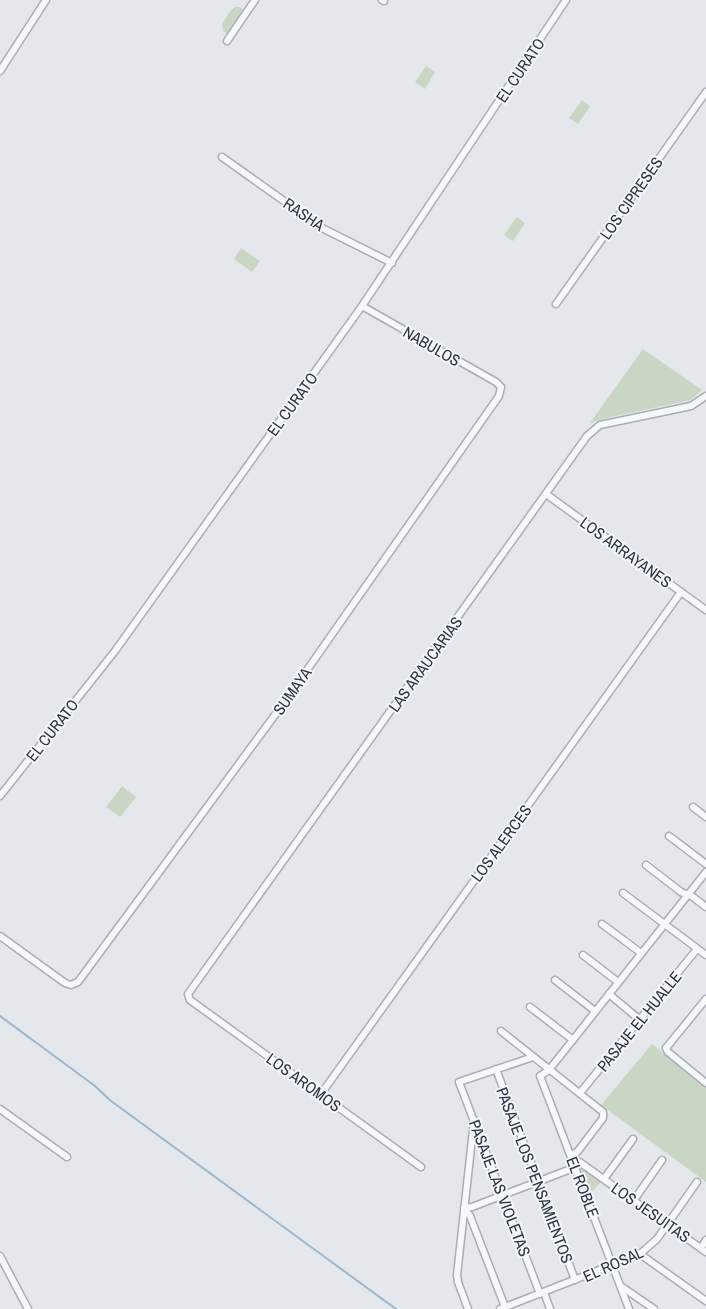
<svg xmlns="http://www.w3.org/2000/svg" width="706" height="1309" viewBox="0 0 706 1309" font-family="'Archivo Narrow',sans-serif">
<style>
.green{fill:#cad6c4}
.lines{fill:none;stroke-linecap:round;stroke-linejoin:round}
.stream{stroke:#9eb7cd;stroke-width:2}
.minor-casing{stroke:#a8aeb7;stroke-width:9}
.minor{stroke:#f7f8fa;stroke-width:6}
.labels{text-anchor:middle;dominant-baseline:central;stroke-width:4;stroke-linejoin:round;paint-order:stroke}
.street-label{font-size:16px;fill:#2a3645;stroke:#f4f6f9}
</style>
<rect width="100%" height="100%" fill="#e4e7ec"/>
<g class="green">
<path d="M235 7H240L244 10 228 34 223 31 222 24 231 10Z"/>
<path d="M426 66 435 72 425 89 415 82Z"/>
<path d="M582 100 590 106 578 124 569 118Z"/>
<path d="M517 217 525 223 513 241 504 235Z"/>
<path d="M241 248 260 261 252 272 234 259Z"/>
<path d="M643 349 702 390 691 400 611 417 590 423Z"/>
<path d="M122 786 136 797 120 817 106 807Z"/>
<path d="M652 1044 706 1087V1182L601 1105Z"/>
<path d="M581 1169 601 1182 590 1194Z"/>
</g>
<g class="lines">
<path class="stream" d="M0 1016 95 1086 111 1101 396 1309"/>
<defs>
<g id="minor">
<path d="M382 0 384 1"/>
<path d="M227 41 255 0"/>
<path d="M0 71 46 0"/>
<path d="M222 157 322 228 392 263"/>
<path d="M556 304 706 92"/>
<path d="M546 494 706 610"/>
<path d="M0 796 115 651 362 306 566 0"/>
<path d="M693 807 706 817"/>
<path d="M669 836 706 864"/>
<path d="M646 865 681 892 693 897 706 907"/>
<path d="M623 893 706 955"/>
<path d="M602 924 641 953"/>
<path d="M0 936 65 983 71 985 78 982 286 700 499 396 501 387 496 382 362 306"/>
<path d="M583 955 618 982"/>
<path d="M555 980 595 1011"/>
<path d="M609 994 640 1020"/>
<path d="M706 999 666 1048 668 1052 706 1083"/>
<path d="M530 1007 573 1040"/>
<path d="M501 1031 603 1112V1118L578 1151 571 1156 706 1252"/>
<path d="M533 1057 459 1082 540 1294"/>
<path d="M496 1069 575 1280"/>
<path d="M580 1093 697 949"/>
<path d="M321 1094 681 592"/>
<path d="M0 1109 67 1157"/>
<path d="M421 1167 190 1000 188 994 587 436 600 425 691 406 706 396"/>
<path d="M604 1179 633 1139"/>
<path d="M634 1200 662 1160"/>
<path d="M701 1248 706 1240"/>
<path d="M640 1254 706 1301"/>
<path d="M0 1256 28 1309"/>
<path d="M622 1287 654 1309"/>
<path d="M544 1292 550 1309"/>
<path d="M505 1307 470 1216 464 1208 472 1207 576 1167"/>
<path d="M468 1309 458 1282 457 1275 474 1121"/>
<path d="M500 1309 640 1254 657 1239 697 1182"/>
<path d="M629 1309 540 1076 549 1070 706 872"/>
</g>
</defs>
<use href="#minor" class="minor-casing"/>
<use href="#minor" class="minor"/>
</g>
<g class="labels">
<g class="street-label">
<text transform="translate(520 70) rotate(-56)">EL CURATO</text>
<text transform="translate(631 198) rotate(-55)">LOS CIPRESES</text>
<text transform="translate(304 214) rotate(34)">RASHA</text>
<text transform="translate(432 346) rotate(30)">NABULOS</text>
<text transform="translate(292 404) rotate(-54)">EL CURATO</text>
<text transform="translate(626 552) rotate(36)">LOS ARRAYANES</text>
<text transform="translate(425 664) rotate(-54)">LAS ARAUCARIAS</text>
<text transform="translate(292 691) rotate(-55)">SUMAYA</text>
<text transform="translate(52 730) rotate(-52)">EL CURATO</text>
<text transform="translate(501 843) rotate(-54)">LOS ALERCES</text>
<text transform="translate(639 1021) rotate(-51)">PASAJE EL HUALLE</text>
<text transform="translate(304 1082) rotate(36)">LOS AROMOS</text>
<text transform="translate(535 1175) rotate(69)">PASAJE LOS PENSAMIENTOS</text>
<text transform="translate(583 1187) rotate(69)">EL ROBLE</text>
<text transform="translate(500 1188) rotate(69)">PASAJE LAS VIOLETAS</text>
<text transform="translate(651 1212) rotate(35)">LOS JESUITAS</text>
<text transform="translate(613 1264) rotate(-24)">EL ROSAL</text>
</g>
</g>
</svg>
